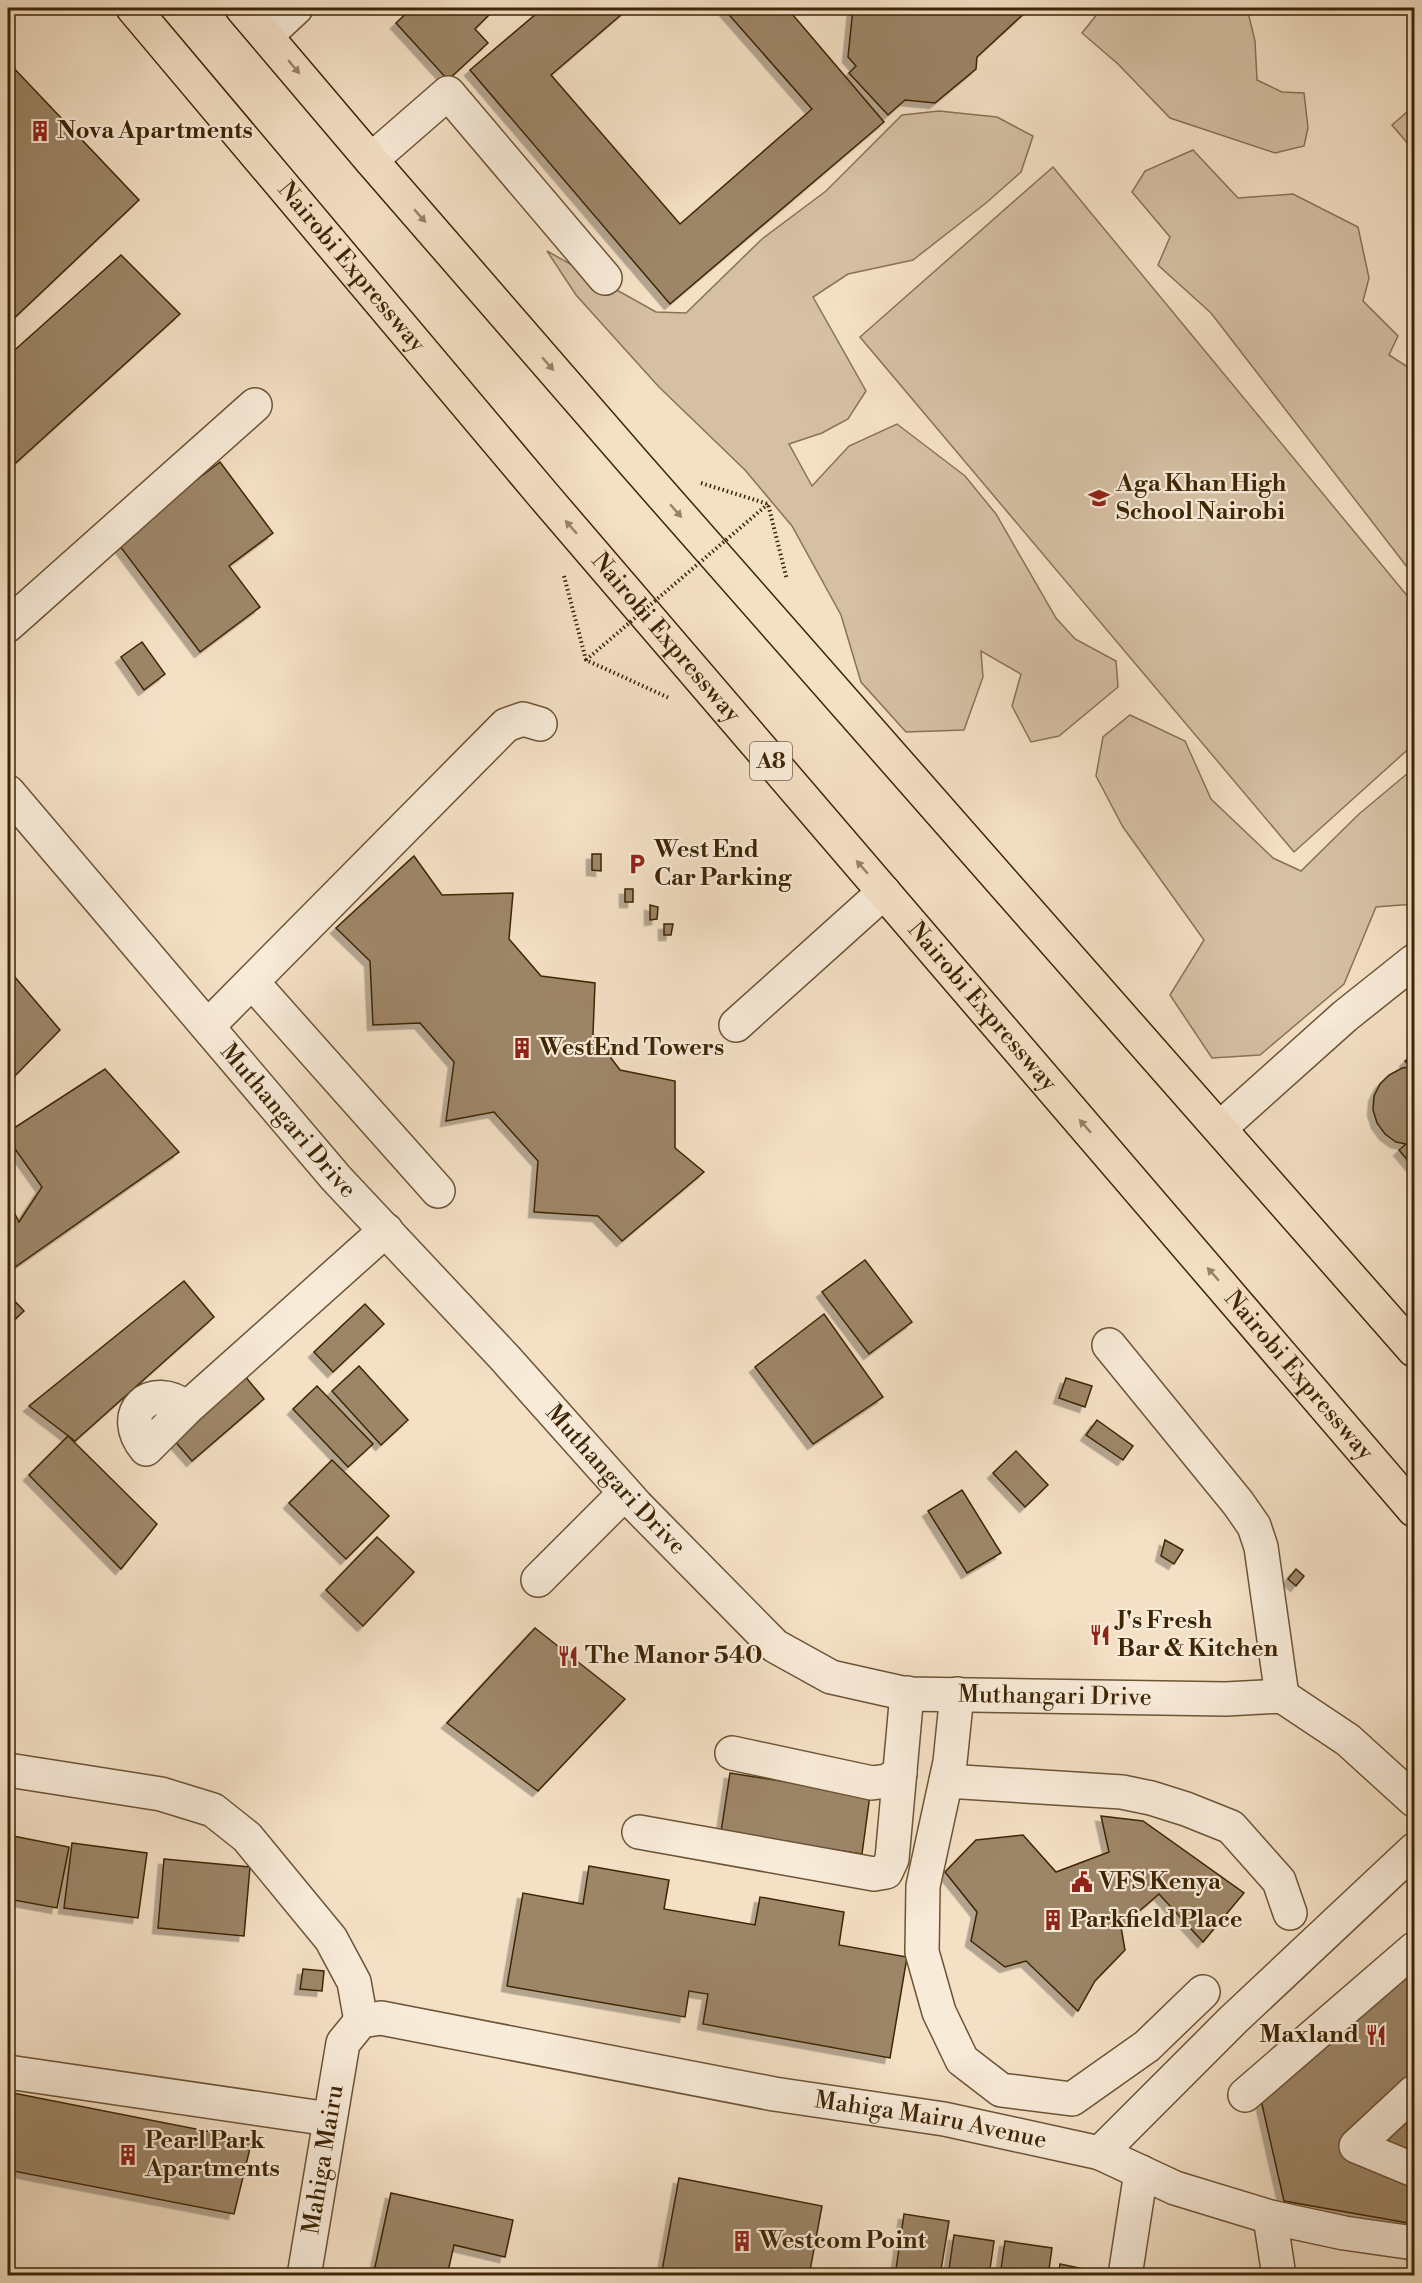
<svg xmlns="http://www.w3.org/2000/svg" width="1422" height="2283" viewBox="0 0 1422 2283" font-family="'Libre Bodoni',serif">
<style>
.green{fill:#d5c0a4;stroke:#8a7254;stroke-width:1.5}
.building{fill:#9d8668;stroke:#3e2504;stroke-width:1.5;filter:url(#shadow)}
.lines{fill:none;stroke-linecap:round;stroke-linejoin:round}
.minor-casing{stroke:#6c5434;stroke-width:36}
.highway-casing{stroke:#3e2504;stroke-width:36}
.path{stroke:#3e2504;stroke-width:4;stroke-dasharray:1.5 3;stroke-linecap:butt}
.minor{stroke:#f8ebd9;stroke-width:33}
.highway{stroke:#f4e0c5;stroke-width:33}
.path-bridge{stroke:#3e2504;stroke-width:4;stroke-dasharray:1.5 3;stroke-linecap:butt}
.oneway{fill:#998264}
.labels{text-anchor:middle;dominant-baseline:central;stroke-width:4.5;stroke-linejoin:round;paint-order:stroke}
.shield{fill:#f8ebd9;stroke:#766044;stroke-width:1.5}
.shield-label{font-size:22px;font-weight:bold;fill:#3e2504}
.poi-label{font-size:24px;font-weight:bold;fill:#3e2504;stroke:#f8ebd9;text-anchor:start}
.street-label{font-size:24px;fill:#3e2504;stroke:#f8ebd9}
</style>
<defs>
<filter id="shadow"><feDropShadow dx="-5.5" dy="5.5" stdDeviation="0" flood-color="#0004"/></filter>
</defs>
<rect width="100%" height="100%" fill="#f4e0c5"/>
<filter id="stains"><feTurbulence type="fractalNoise" baseFrequency=".00333" numOctaves="4"/><feColorMatrix values="0 0 0 0 .2 0 0 0 0 .09 0 0 0 0 .02 0 0 0 .5 -.17"/></filter>
<radialGradient id="worn" r=".72"><stop offset=".6" stop-color="#630" stop-opacity="0"/><stop offset="1" stop-color="#630" stop-opacity=".3"/></radialGradient>
<g class="green">
<path d="M1102 8H1247L1255 41 1257 80 1282 92 1304 93 1308 128 1304 146 1275 153 1170 118 1118 64 1082 33Z"/>
<path d="M1414 106V151L1392 125Z"/>
<path d="M939 111 997 117 1033 136 1021 172 986 203 913 260 848 274 813 297 866 391 848 419 822 433 789 444 812 486 849 446 897 424 965 476 996 514 1056 618 1075 639 1116 661 1118 687 1059 736 1031 742 1012 706 1021 674 981 651 983 677 964 730 906 732 861 682 841 615 792 526 745 470 659 387 576 295 547 251 656 312 686 313 762 239 826 191 902 115Z"/>
<path d="M1193 150 1238 198 1293 194 1358 227 1369 278 1363 301 1398 336 1389 355 1414 371V576L1211 313 1158 265 1170 237 1132 192 1145 171Z"/>
<path d="M1053 167 1414 604V744L1294 852 860 337Z"/>
<path d="M1130 715 1185 741 1211 799 1273 858 1301 871 1359 814 1414 768V904L1376 907 1344 984 1260 1055 1212 1058 1170 995 1204 940 1123 827 1096 776 1103 737Z"/>
</g>
<g class="building">
<path d="M412 8H490L493 11 475 29 488 43 448 80 396 23Z"/>
<path d="M543 8H629L551 75 680 224 812 109 723 8H787L884 122 670 304 470 70Z"/>
<path d="M853 8H1030L977 57 976 69 935 103 905 100 888 115 849 73 856 66 848 57Z"/>
<path d="M8 62 139 200 8 324Z"/>
<path d="M121 255 180 314 8 470V356Z"/>
<path d="M220 462 273 533 229 566 260 607 200 652 116 541Z"/>
<path d="M142 642 165 674 144 690 121 657Z"/>
<path d="M592 854H601V871L592 870Z"/>
<path d="M414 856 442 895 513 893 509 939 541 976 595 983 593 1034 620 1070 675 1081V1148L704 1172 622 1241 598 1216 534 1212 538 1161 494 1112 446 1121 454 1062 420 1023 373 1025 370 961 336 928Z"/>
<rect x="625" y="889" width="8" height="13"/>
<path d="M650 905 658 907 657 919 650 920Z"/>
<path d="M664 924H673L671 935H664Z"/>
<path d="M8 969 60 1030 8 1083Z"/>
<path d="M1414 1053V1168L1399 1150 1406 1144 1396 1142 1385 1134 1377 1123 1373 1110 1374 1096 1380 1084 1389 1075 1402 1068 1410 1067 1405 1061Z"/>
<path d="M105 1069 179 1152 8 1272V1200L19 1222 42 1187 8 1139V1132Z"/>
<path d="M865 1260 912 1322 869 1354 822 1292Z"/>
<path d="M184 1281 214 1317 75 1441 29 1406Z"/>
<path d="M8 1294 24 1311 8 1326Z"/>
<path d="M365 1304 384 1324 333 1372 314 1352Z"/>
<path d="M824 1314 883 1397 813 1444 755 1367Z"/>
<path d="M359 1366 408 1420 381 1445 332 1391Z"/>
<path d="M239 1369 264 1399 192 1461 166 1431Z"/>
<path d="M1066 1378 1092 1386 1085 1407 1059 1398Z"/>
<path d="M317 1386 373 1444 348 1467 293 1409Z"/>
<path d="M1097 1420 1133 1446 1123 1460 1086 1435Z"/>
<path d="M68 1436 157 1524 121 1569 29 1475Z"/>
<path d="M1016 1451 1048 1485 1025 1507 993 1473Z"/>
<path d="M332 1460 389 1516 346 1559 289 1503Z"/>
<path d="M962 1490 1001 1553 967 1573 928 1511Z"/>
<path d="M377 1537 414 1572 363 1626 326 1590Z"/>
<path d="M1165 1540 1183 1550 1174 1564 1161 1556Z"/>
<path d="M1296 1569 1304 1576 1296 1586 1288 1579Z"/>
<path d="M535 1628 625 1699 538 1791 447 1723Z"/>
<path d="M730 1773 870 1795 862 1854 721 1832Z"/>
<path d="M1101 1816 1143 1821 1244 1893 1203 1942 1159 1894 1121 1927 1125 1950 1095 1981 1078 2011 1026 1961 1005 1967 971 1941 977 1912 945 1872 976 1840 1023 1835 1056 1872 1109 1852Z"/>
<path d="M8 1835 69 1847 57 1908 8 1899Z"/>
<path d="M72 1843 147 1853 138 1918 64 1908Z"/>
<path d="M164 1859 250 1867 244 1936 158 1928Z"/>
<path d="M589 1866 669 1880 664 1909 755 1925 760 1897 844 1912 839 1945 907 1957 890 2058 703 2024 708 1994 689 1991 685 2017 507 1986 523 1893 583 1904Z"/>
<path d="M303 1969 324 1971 322 1991 300 1989Z"/>
<path d="M1414 1969V2224L1284 2201 1261 2100Z"/>
<path d="M8 2092 252 2140 234 2214 8 2170Z"/>
<path d="M679 2178 822 2206 809 2276H661Z"/>
<path d="M391 2193 513 2220 505 2257 454 2245 447 2276H373Z"/>
<path d="M904 2214 949 2221 940 2276H895Z"/>
<path d="M954 2235 994 2241 989 2276H948Z"/>
<path d="M1005 2241 1052 2248 1048 2276H1000Z"/>
<path d="M1060 2264 1108 2274V2276H1058Z"/>
</g>
<g class="lines">
<defs>
<g id="minor">
<path d="M267 35 296 8"/>
<path d="M371 160 448 93 605 278"/>
<path d="M8 625 255 405"/>
<path id="s1" d="M8 792 336 1178 505 1358 637 1506 775 1646 831 1677 907 1694 1226 1699 1282 1696 1348 1740 1414 1800"/>
<path d="M252 982 438 1191"/>
<path d="M736 1025 884 892"/>
<path d="M208 1026 506 725 523 719 540 724"/>
<path d="M1220 1128 1345 1016 1414 961"/>
<path d="M1109 1345 1238 1503 1254 1526 1261 1547 1282 1696"/>
<path d="M187 1408C151 1380 116 1413 146 1449L187 1408 386 1230"/>
<path d="M538 1580 625 1493"/>
<path d="M957 1694 950 1762 923 1886 922 1952 939 2012 962 2060 1001 2090 1072 2099 1147 2046 1203 1992"/>
<path d="M732 1753 872 1783 887 1781 900 1773"/>
<path d="M8 1770 161 1794 213 1810 247 1837 331 1939 354 1982 361 2021"/>
<path d="M946 1781 1122 1792 1151 1798 1186 1809 1231 1827 1279 1881 1290 1913"/>
<path d="M639 1832 874 1874 886 1872 892 1859 907 1693"/>
<path d="M8 2072 329 2119"/>
<path d="M1414 2092 1356 2146 1414 2170"/>
<path d="M1245 2095 1414 1949"/>
<path d="M1100 2153 1175 2188 1270 2217 1344 2233 1414 2243"/>
<path d="M1270 2217 1279 2276"/>
<path id="s2" d="M304 2276 343 2043 361 2021 381 2018 774 2094 944 2119 1100 2153 1234 2019 1414 1850"/>
<path d="M1125 2276 1141 2172"/>
</g>
<g id="highway">
<path id="s3" d="M133 8 544 496 1414 1510"/>
<path d="M242 8 371 160 634 463 1414 1350"/>
</g>
</defs>
<use href="#minor" class="minor-casing"/>
<use href="#highway" class="highway-casing"/>
<g class="path">
<path d="M701 483 768 504 787 580"/>
<path d="M564 576 586 660 669 698"/>
</g>
<use href="#minor" class="minor"/>
<use href="#highway" class="highway"/>
<path class="path-bridge" d="M586 660 768 504"/>
</g>
<defs><path id="oneway-solid" d="M-6-.8H1V-3.2L6.5 0L1 3.2V.8H-6Z" transform="scale(1.5)"/></defs>
<g class="oneway">
<use href="#oneway-solid" transform="translate(294 67) rotate(50)"/>
<use href="#oneway-solid" transform="translate(420 216) rotate(49)"/>
<use href="#oneway-solid" transform="translate(548 364) rotate(49)"/>
<use href="#oneway-solid" transform="translate(676 511) rotate(49)"/>
<use href="#oneway-solid" transform="translate(571 527) rotate(-131)"/>
<use href="#oneway-solid" transform="translate(862 867) rotate(-131)"/>
<use href="#oneway-solid" transform="translate(1085 1126) rotate(-131)"/>
<use href="#oneway-solid" transform="translate(1213 1274) rotate(-131)"/>
</g>
<defs>
<symbol id="building-bare" viewBox="-9 -9 18 18"><path d="M-4-6H4V6H1V3H-1V6H-4ZM-2.5-4.3h1.7v1.8h-1.7ZM.8-4.3h1.7v1.8H.8ZM-2.5-1h1.7V.8h-1.7ZM.8-1h1.7V.8H.8Z" fill="#8f2418" stroke="#f8ebd9" stroke-width="2.5" paint-order="stroke"/></symbol>
<symbol id="school-bare" viewBox="-9 -9 18 18"><path d="M0-5L7-2L0 1L-7-2ZM-4 1L0 2.5L4 1V4Q0 6-4 4Z" fill="#8f2418" stroke="#f8ebd9" stroke-width="2.5" paint-order="stroke"/></symbol>
<symbol id="parking-bare" viewBox="-9 -9 18 18"><path d="M-3.5-5.5H1a3.5 3.5 0 0 1 0 7H-1V5.5H-3.5ZM-1-3.4V-.6H.8a1.4 1.4 0 0 0 0-2.8Z" fill="#8f2418" stroke="#f8ebd9" stroke-width="2.5" paint-order="stroke"/></symbol>
<symbol id="restaurant-bare" viewBox="-9 -9 18 18"><path d="M-5-6h1v4h1v-4h1v4h1v-4h1v5L-1.5 .5V6h-2V.5L-5-1ZM5-6V6H3V1.5H1.5Q1.5-4 5-6Z" fill="#8f2418" stroke="#f8ebd9" stroke-width="2.5" paint-order="stroke"/></symbol>
<symbol id="civic-bare" viewBox="-9 -9 18 18"><path d="M-.6-6.5H3V-4.5H.6V-3L4-1V1h2V6H-6V1h2V-1L-.6-3ZM-1.2 2.5V6h2.4V2.5Z" fill="#8f2418" stroke="#f8ebd9" stroke-width="2.5" paint-order="stroke"/></symbol>
</defs>
<g fill-rule="evenodd">
<use href="#building-bare" x="25" y="116" width="30" height="30"/>
<use href="#school-bare" x="1084" y="483" width="30" height="30"/>
<use href="#parking-bare" x="622" y="849" width="30" height="30"/>
<use href="#building-bare" x="507" y="1033" width="30" height="30"/>
<use href="#restaurant-bare" x="1085" y="1620" width="30" height="30"/>
<use href="#restaurant-bare" x="553" y="1641" width="30" height="30"/>
<use href="#civic-bare" x="1067" y="1867" width="30" height="30"/>
<use href="#building-bare" x="1038" y="1905" width="30" height="30"/>
<use href="#restaurant-bare" x="1361" y="2020" width="30" height="30"/>
<use href="#building-bare" x="113" y="2140" width="30" height="30"/>
<use href="#building-bare" x="727" y="2226" width="30" height="30"/>
</g>
<g class="labels">
<rect class="shield" x="750" y="742" width="42" height="38" rx="4.5"/>
<g class="shield-label">
<text x="771" y="761">A8</text>
</g>
<g class="poi-label">
<text x="57" y="131">Nova Apartments</text>
<text x="1116" y="484">Aga Khan High<tspan x="1116" dy="28">School Nairobi</tspan></text>
<text x="654" y="850">West End<tspan x="654" dy="28">Car Parking</tspan></text>
<text x="539" y="1048">WestEnd Towers</text>
<text x="1117" y="1621">J's Fresh<tspan x="1117" dy="28">Bar &amp; Kitchen</tspan></text>
<text x="585" y="1656">The Manor 540</text>
<text x="1099" y="1882">VFS Kenya</text>
<text x="1070" y="1920">Parkfield Place</text>
<text x="1359" y="2035" text-anchor="end">Maxland</text>
<text x="145" y="2141">Pearl Park<tspan x="145" dy="28">Apartments</tspan></text>
<text x="759" y="2241">Westcom Point</text>
</g>
<g class="street-label">
<text stroke="none"><textPath href="#s3" startOffset="339">Nairobi Expressway</textPath></text>
<text stroke="none"><textPath href="#s3" startOffset="825">Nairobi Expressway</textPath></text>
<text stroke="none"><textPath href="#s3" startOffset="1311">Nairobi Expressway</textPath></text>
<text stroke="none"><textPath href="#s1" startOffset="432">Muthangari Drive</textPath></text>
<text stroke="none"><textPath href="#s3" startOffset="1797">Nairobi Expressway</textPath></text>
<text stroke="none"><textPath href="#s1" startOffset="918">Muthangari Drive</textPath></text>
<text stroke="none"><textPath href="#s1" startOffset="1438">Muthangari Drive</textPath></text>
<text stroke="none"><textPath href="#s2" startOffset="844">Mahiga Mairu Avenue</textPath></text>
<text stroke="none"><textPath href="#s2" startOffset="118">Mahiga Mairu</textPath></text>
</g>
</g>
<rect width="1422" height="2283" fill="none" stroke="#f4e0c5" stroke-width="30"/>
<rect x="9" y="9" width="1404" height="2265" fill="none" stroke="#3e2504" stroke-width="3"/>
<rect x="15" y="15" width="1392" height="2253" fill="none" stroke="#3e2504" stroke-width="1.5"/>
<rect width="100%" height="100%" filter="url(#stains)"/>
<rect width="100%" height="100%" fill="url(#worn)"/>
</svg>
